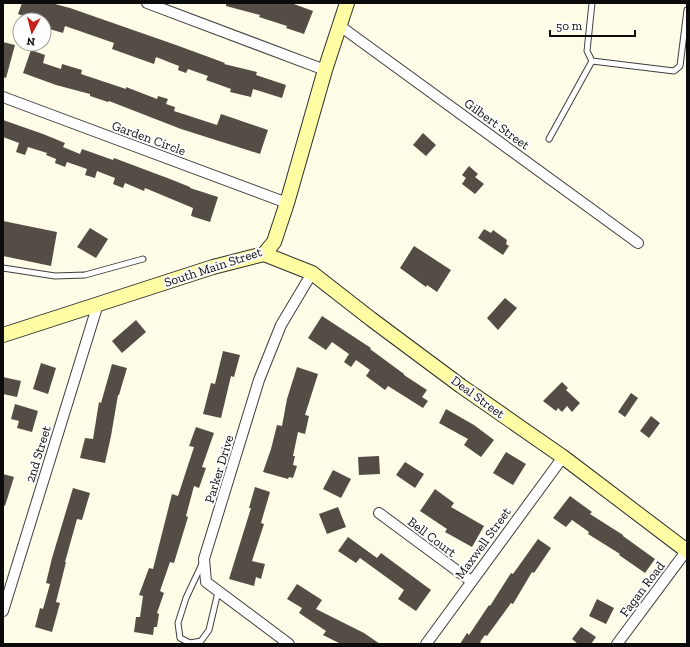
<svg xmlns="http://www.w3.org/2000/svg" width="690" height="647" viewBox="0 0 690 647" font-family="'Zilla Slab',serif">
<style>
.building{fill:#544d46}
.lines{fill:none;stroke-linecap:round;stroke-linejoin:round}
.lane-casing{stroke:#3e3e3e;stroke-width:7}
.street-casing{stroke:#3e3e3e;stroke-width:12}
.secondary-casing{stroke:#2d2d2d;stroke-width:16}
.lane{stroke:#fff;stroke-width:5}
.street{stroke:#fff;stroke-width:10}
.secondary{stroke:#fffda3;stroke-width:14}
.labels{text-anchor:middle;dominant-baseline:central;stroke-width:4;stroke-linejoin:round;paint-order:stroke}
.street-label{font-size:13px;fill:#0b0b0b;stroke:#fff}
</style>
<rect width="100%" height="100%" fill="#fffde8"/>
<g class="building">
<path d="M22 3H51L70 8 176 45 225 63 224 64 257 72 256 75 286 85 282 98 253 89 251 97 230 92 231 89 206 80 208 76 188 69 186 73 178 70 179 66 156 57 154 64 112 49 114 43 65 26 63 33 46 28 47 24 44 23V20H35L18 14Z"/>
<path d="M226 3H291L313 11 304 34 286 28 287 26 259 17 260 15 226 6Z"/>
<path d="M3 42 15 45 6 78 3 77Z"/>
<path d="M31 50 45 55 43 63 61 69 62 64 82 70 81 74 126 89V87L157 99 158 96 168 99 166 104 175 107 174 111 217 125 221 114 268 130 260 154 181 129 109 101 108 102 90 96V94L56 85 23 73Z"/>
<path d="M3 120 43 134 65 143 63 147 80 154 82 149 113 160 114 158 170 179 190 187V188L218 197 210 222 191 216 193 208 145 188 144 191 125 183 123 188 113 184 115 178 97 171 95 178 85 175 87 169 67 162 65 167 55 163 56 159 46 155 47 153 28 147 25 155 16 152 19 143 3 137Z"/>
<path d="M423 133 436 145 426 156 413 145Z"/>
<path d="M469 166 478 174 475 177 484 184 475 194 462 184 466 178 462 175Z"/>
<path d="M3 221 57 232 51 266 3 256Z"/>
<path d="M90 228 108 239 96 258 77 247Z"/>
<path d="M484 229 491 233 493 230 507 240 506 244 509 246 503 255 478 238Z"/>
<path d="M414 246 451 270 437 292 427 285 426 287 400 268Z"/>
<path d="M505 298 517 308 498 330 487 318Z"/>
<path d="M322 316 371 348 370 349 404 374V375L427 390 422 397 428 401 423 408 388 386 385 390 366 376 370 370 356 360 351 367 344 362 349 354 332 342 326 350 308 338Z"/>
<path d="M136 320 146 332 122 353 112 341Z"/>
<path d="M223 351 240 355 234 377 231 376 221 418 203 414 211 383 215 384Z"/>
<path d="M41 363 56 368 48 394 33 389Z"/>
<path d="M112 364 127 368 119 395H118L111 436 105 463 80 458 85 438 93 439 99 402 101 403Z"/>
<path d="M297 367 318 374 305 415 309 416 305 434 298 432 293 456H295L293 465 297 466 293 478 289 477 288 479 263 472 271 449 277 425 282 426 287 399Z"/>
<path d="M3 377 21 381 17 397 3 394Z"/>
<path d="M562 382 568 388 566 390 580 403 572 412 567 406 562 412 558 408 556 411 543 401Z"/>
<path d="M631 393 638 398 625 417 618 412Z"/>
<path d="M15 404 38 411 32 432 17 428 19 421 11 419Z"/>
<path d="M446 409 474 425 494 440 481 457 464 445 468 439 439 423Z"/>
<path d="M651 416 660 423 649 438 640 431Z"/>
<path d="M196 427 214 433 202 467 206 468 199 488 194 486 186 516 188 517 174 563 170 562 160 591 164 593 157 613 159 614 157 627H154L153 635 134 632 136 617H140L143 596 139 595 149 568 153 569 172 494 178 496 194 447 189 446Z"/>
<path d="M506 452 526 464 513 485 493 473Z"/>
<path d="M379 456 380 474 359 475 358 457Z"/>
<path d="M405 462 424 474 415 488 396 475Z"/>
<path d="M333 470 351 479 341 498 323 489Z"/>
<path d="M3 474 14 477 5 506 3 505Z"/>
<path d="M255 487 270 492 261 523 264 524 252 561 265 564 261 579 256 577 254 586 229 579 251 508H249Z"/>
<path d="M73 488 90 493 82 520 77 519 65 562H66L56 602 60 603 52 632 35 627 40 608 43 609 50 584 46 583 52 558Z"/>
<path d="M435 489 454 503 451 507 484 526 472 547 445 532 447 529 420 511Z"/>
<path d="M570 496 592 512 590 514 623 535V536L655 559 645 573 619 555 620 554 588 534 589 532 572 520 566 527 553 518Z"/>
<path d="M338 507 346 527 327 534 319 514Z"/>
<path d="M348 537 377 558 381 553 431 590 416 611 398 599 404 590 360 558 356 563 338 551Z"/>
<path d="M538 539 551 548 534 573 532 572 513 604 511 603 487 636 485 635 480 642 483 644H460L467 633 469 635 489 605 490 606 511 573 513 574Z"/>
<path d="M297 584 322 600 316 609 364 633 380 644H341L323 635 326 631 299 613 302 608 287 599Z"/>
<path d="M597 599 614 608 606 624 589 616Z"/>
<path d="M581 627 596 637 591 644H578L572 639Z"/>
</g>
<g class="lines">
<defs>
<g id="lane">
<path d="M592 3 587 51 592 61 674 71 680 66 687 10"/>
<path d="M549 139 592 61"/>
<path d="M3 268 55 276 85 275 143 259"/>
<path d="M202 564 186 598 178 623 180 638 190 643 201 641 209 630 218 592"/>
</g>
<g id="street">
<path d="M147 3 325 70"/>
<path d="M340 26 638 243"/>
<path d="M3 97 287 203"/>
<path d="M379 513 471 581"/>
<path d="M3 611 98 304"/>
<path d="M289 644 206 582 204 559 259 380 281 325 312 273"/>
<path d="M426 644 563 457"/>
<path d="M617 644 687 550"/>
</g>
<g id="secondary">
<path d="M264 254 312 273 371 319 461 386 563 457 687 551"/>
<path d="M3 335 213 267 264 254 274 242 287 203 325 70 347 3"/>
</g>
</defs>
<use href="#lane" class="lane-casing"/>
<use href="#street" class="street-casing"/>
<use href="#secondary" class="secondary-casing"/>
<use href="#lane" class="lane"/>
<use href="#street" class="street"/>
<use href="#secondary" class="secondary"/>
</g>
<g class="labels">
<g class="street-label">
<text transform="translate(497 124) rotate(36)">Gilbert Street</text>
<text transform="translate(149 138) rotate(20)">Garden Circle</text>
<text transform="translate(213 267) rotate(-18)">South Main Street</text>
<text transform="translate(478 397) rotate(36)">Deal Street</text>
<text transform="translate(38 454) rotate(-73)">2nd Street</text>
<text transform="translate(219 469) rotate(-73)">Parker Drive</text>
<text transform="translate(432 537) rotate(37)">Bell Court</text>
<text transform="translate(483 543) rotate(-54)">Maxwell Street</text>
<text transform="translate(642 589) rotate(-53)">Fagan Road</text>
</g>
</g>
<rect width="690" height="647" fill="none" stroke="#0b0b0b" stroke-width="8"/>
<g transform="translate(32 32) rotate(187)"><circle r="19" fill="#ffffff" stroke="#9d9d9d"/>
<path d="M0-3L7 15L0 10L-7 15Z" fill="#c52019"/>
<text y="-6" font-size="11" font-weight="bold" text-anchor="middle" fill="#0b0b0b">N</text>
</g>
<path d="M550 30v6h85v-6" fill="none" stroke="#0b0b0b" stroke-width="2"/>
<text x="556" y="30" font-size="12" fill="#0b0b0b" stroke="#ffffff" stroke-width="3" paint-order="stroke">50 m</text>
</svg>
